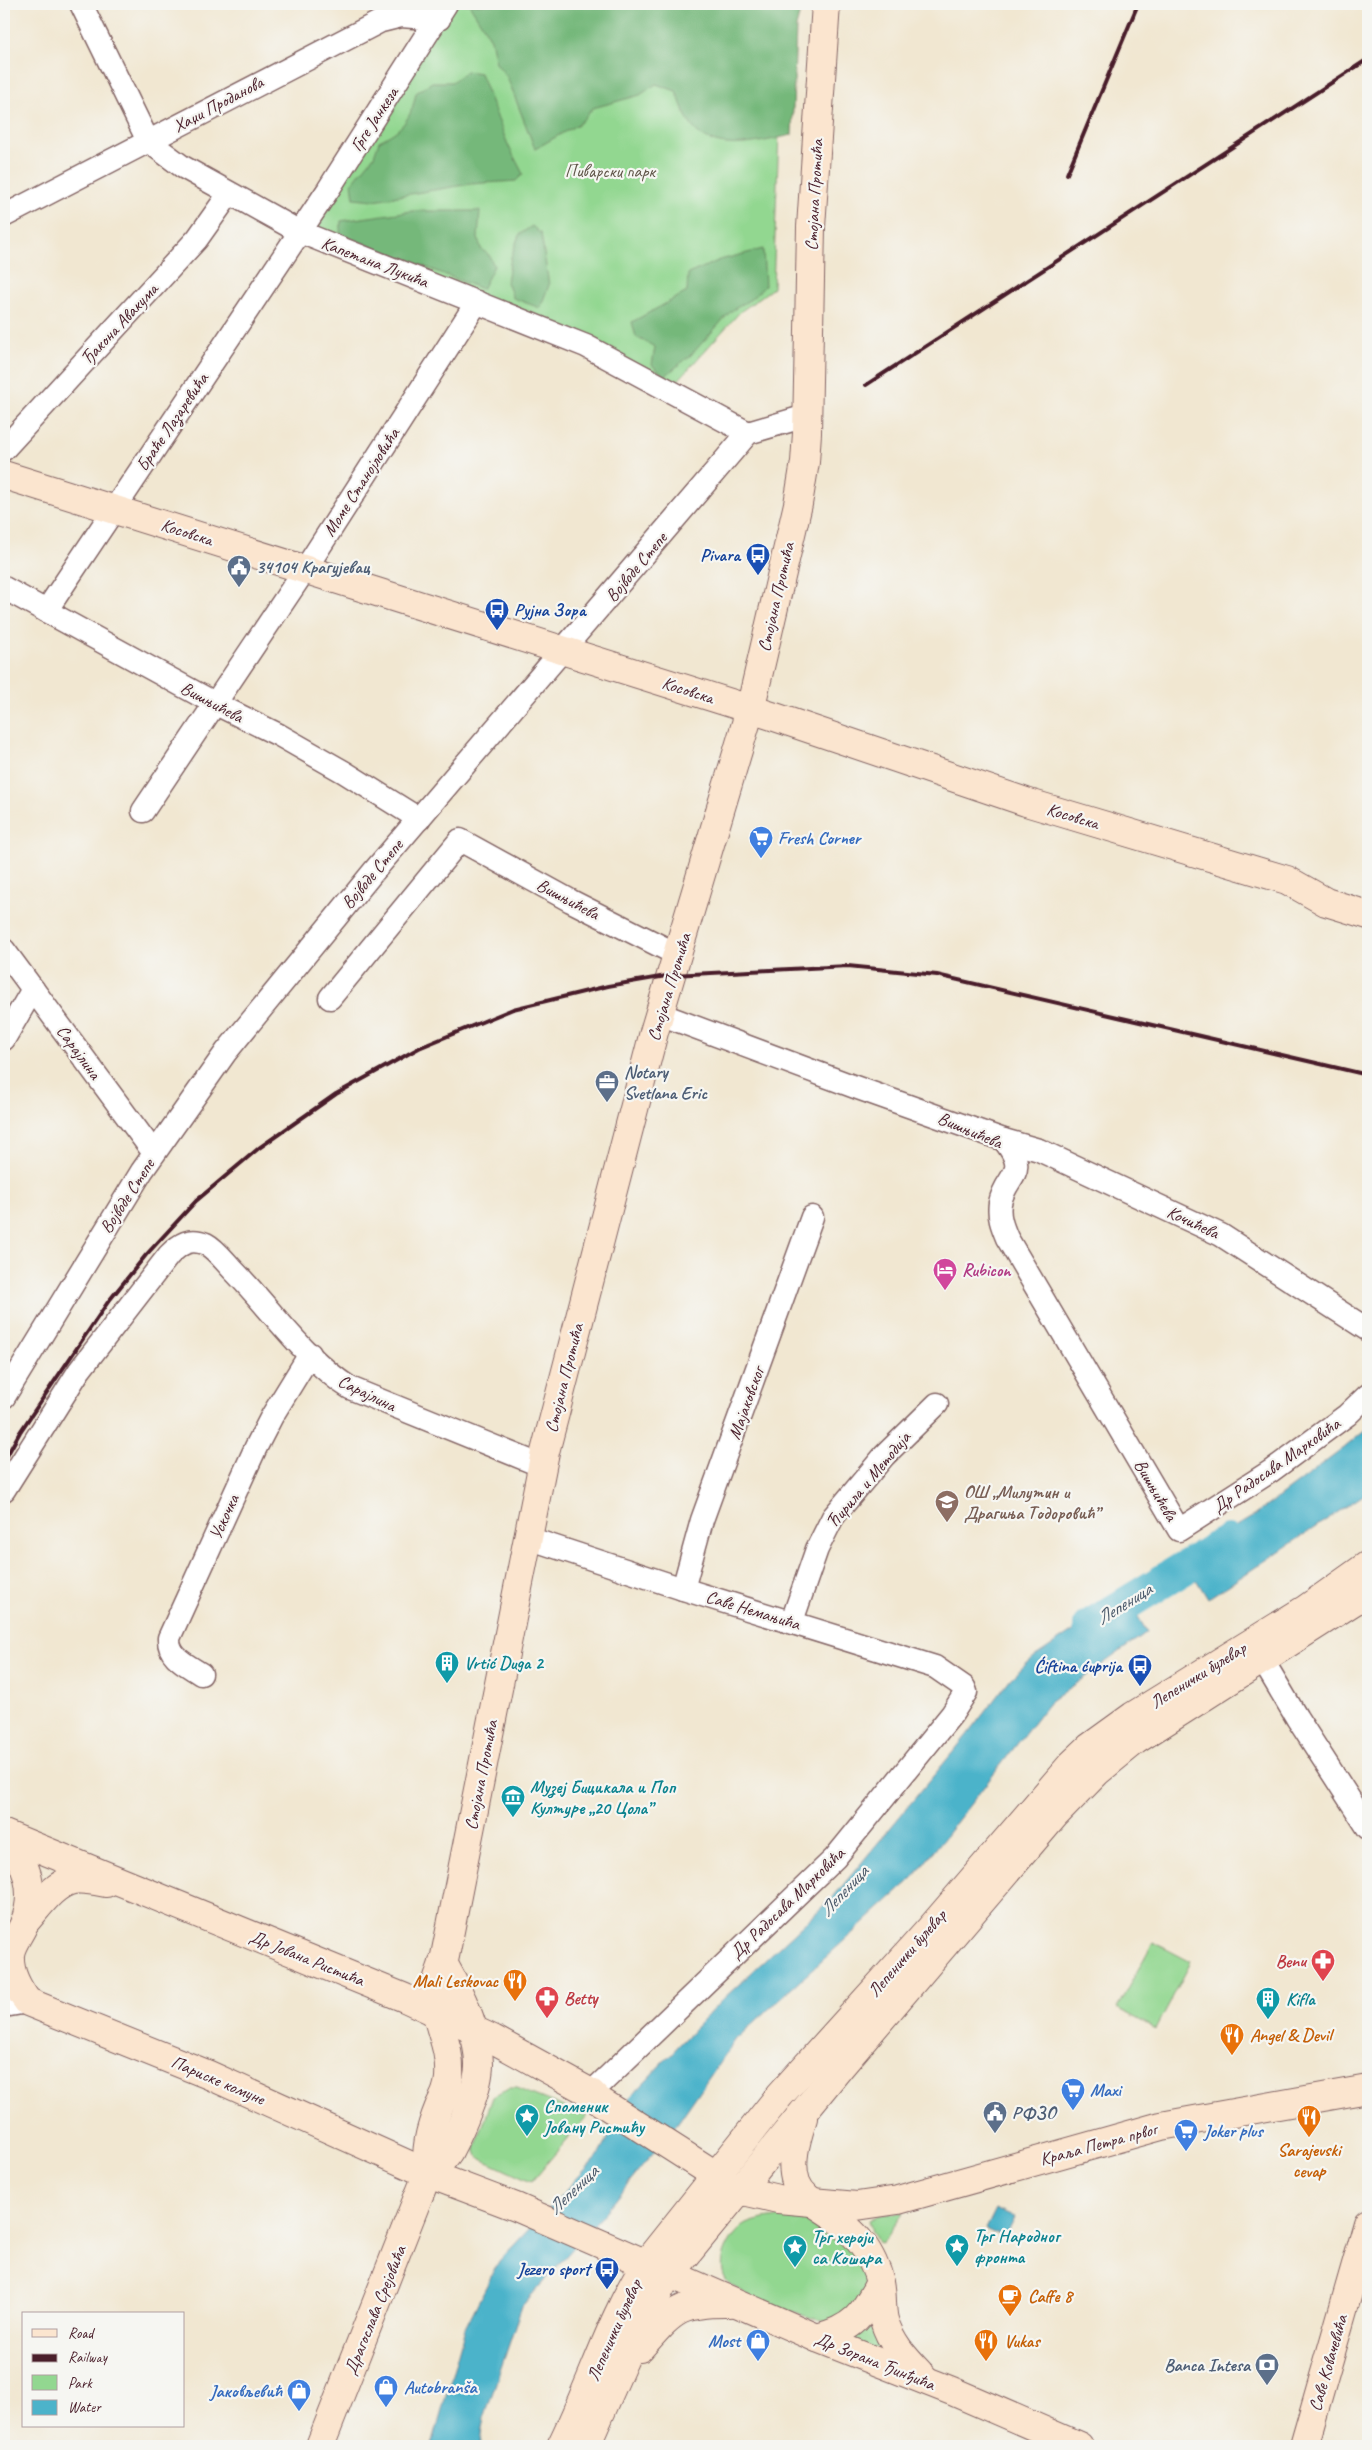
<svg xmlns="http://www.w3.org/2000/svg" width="1372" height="2450" viewBox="0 0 1372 2450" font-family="Caveat,sans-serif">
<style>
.green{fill:#92d790;stroke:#6e7b5e}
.forest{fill:#75b87a;stroke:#606c52}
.water{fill:#4cb3ca;stroke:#4b697a}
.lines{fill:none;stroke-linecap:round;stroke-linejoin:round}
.river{stroke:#4cb3ca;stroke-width:34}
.street-casing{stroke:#846565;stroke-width:25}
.secondary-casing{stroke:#846565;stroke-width:30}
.street{stroke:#fff;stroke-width:22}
.secondary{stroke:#fbe5cf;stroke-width:28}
.rail{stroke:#4a1f2b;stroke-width:4}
.labels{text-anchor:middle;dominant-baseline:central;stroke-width:4.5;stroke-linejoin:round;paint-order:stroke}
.street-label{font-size:18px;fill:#4a1f2b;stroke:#f6f6f2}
.park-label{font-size:18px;fill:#605649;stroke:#f6f6f2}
.transit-label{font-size:18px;font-weight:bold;fill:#164399;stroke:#f6f6f2;text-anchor:end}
.service-label{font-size:18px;font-weight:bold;fill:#4e5e75;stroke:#f6f6f2;text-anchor:start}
.shop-label{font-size:18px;font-weight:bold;fill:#366cbe;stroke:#f6f6f2;text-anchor:start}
.hotel-label{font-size:18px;font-weight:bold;fill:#b23c85;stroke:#f6f6f2;text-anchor:start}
.education-label{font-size:18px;font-weight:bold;fill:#785e54;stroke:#f6f6f2;text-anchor:start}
.culture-label{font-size:18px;font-weight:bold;fill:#0d838f;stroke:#f6f6f2;text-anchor:start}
.health-label{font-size:18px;font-weight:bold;fill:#be3a42;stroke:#f6f6f2;text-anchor:end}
.food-label{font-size:18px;font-weight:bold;fill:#c56008;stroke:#f6f6f2;text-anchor:start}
.water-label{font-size:19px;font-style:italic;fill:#4b5a6b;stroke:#f6f6f2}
</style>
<rect width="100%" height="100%" fill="#f6f6f2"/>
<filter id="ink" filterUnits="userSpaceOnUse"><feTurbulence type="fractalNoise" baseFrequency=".02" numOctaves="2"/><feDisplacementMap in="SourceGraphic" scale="10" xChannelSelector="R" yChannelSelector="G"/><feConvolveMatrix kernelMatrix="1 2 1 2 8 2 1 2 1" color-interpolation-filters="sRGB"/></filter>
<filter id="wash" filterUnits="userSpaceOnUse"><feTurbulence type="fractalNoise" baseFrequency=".0096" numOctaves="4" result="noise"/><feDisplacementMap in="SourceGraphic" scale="20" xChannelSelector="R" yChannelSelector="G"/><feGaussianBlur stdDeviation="1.12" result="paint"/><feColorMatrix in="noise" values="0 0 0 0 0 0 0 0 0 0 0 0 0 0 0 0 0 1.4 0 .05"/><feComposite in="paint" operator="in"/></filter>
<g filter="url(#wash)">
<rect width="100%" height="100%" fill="#f1e7d1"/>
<g class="green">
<path d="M446 4H784L773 288 740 312 673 386 303 228Z"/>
<path d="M1153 1942 1191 1962 1156 2029 1117 2008Z"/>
<path d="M508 2088H516L587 2116 531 2182 481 2159 477 2154 475 2148 493 2097Z"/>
<path d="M904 2212 883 2243 880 2244 872 2231 869 2220 879 2215Z"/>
<path d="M784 2216C806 2221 837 2224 851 2244 859 2256 863 2274 869 2287L856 2309 826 2322C795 2313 759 2304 732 2286 711 2271 728 2234 747 2224 758 2219 772 2218 784 2216Z"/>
<path d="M873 2314 895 2357 848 2339Z"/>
</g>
<g class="forest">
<path d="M469 4H802L796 27 792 135C759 142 709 158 688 120 683 111 680 100 676 91L656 84 640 95 593 108 580 123 535 149 507 77 496 63 491 39Z"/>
<path d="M466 71 480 73 508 145 523 174 516 181 470 184 374 200 354 198 352 183 374 156 379 141C402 130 411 120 416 93L432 82H452Z"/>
<path d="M412 211H480L478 238 481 249 489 255 494 266 482 289 340 234 341 221Z"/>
<path d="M532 226 541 234 549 285 540 308 513 298 507 282 511 257 519 235Z"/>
<path d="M763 249 765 286 751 299 731 311 691 355 665 376 652 365 655 347 636 337 632 322 687 292 688 274 720 260Z"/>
</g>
<g class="water">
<path d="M1368 1428V1492L1208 1599 1183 1558 1252 1517 1344 1448Z"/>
<path d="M1126 1596 1147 1632 1049 1703 913 1878 736 2039 679 2121 604 2213 522 2306 484 2418 479 2446H432L465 2328 499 2261 598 2156 630 2097 722 2000 834 1896 967 1735 1011 1678 1034 1657Z"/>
<path d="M996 2209 1014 2217 1004 2237 986 2229Z"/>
</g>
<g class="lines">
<path class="river" d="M1090 1626 1228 1541"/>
</g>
</g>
<g filter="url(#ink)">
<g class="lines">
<defs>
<g id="street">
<path d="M81 4 148 141 183 167 300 232 586 346 748 433"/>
<path d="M4 216 381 21 401 16 439 19"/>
<path d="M4 449 197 239 229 194"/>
<path d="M4 588 216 704 279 735 344 772 419 819"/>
<path d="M46 611 328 190 446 4"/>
<path d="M143 811 304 571 477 302"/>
<path d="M4 950 154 1153"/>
<path d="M330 998 460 840 571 901 678 955"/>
<path d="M660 1014 855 1087 1004 1140C1031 1175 1006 1173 1000 1203 998 1216 1002 1226 1007 1238L1179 1530 1271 1471 1347 1415 1368 1395"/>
<path d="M4 1039 33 989"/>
<path d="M1004 1140 1039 1150 1221 1235 1368 1330"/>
<path d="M4 1397 142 1171 226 1052 374 871 748 433 806 416"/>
<path d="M4 1490 79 1371 169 1255C180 1244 190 1237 206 1244 216 1249 226 1263 234 1271 272 1310 303 1358 350 1388L542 1466"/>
<path d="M528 1538 683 1589 935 1667 964 1687 966 1692 952 1714 835 1858 591 2093"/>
<path d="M683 1589 702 1520 812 1217"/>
<path d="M792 1621 817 1549 833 1517 884 1456 937 1404"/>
<path d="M1262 1659 1297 1718 1368 1828"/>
<path d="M201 1674C186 1664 168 1657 169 1638L256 1447 272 1416 310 1354"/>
<path d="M4 2006 28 2002"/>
</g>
<g id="secondary">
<path d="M4 475 772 716 1026 802 1287 880 1326 902 1368 915"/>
<path d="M4 1834 405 1998 493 2039 591 2093 598 2100 739 2190 778 2199 857 2206 898 2200 1161 2126 1368 2089"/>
<path d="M5 1835C26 1862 38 1890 24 1924 20 1934 10 1945 10 1956 9 1973 18 1989 28 2002L209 2075 429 2174 516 2207 817 2338 952 2391 1079 2446"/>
<path d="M25 1922C38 1908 53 1884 73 1880 83 1878 96 1881 106 1883"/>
<path d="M803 2118C797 2138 789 2161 796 2182 802 2199 821 2206 835 2217 844 2225 855 2234 862 2244 870 2254 877 2270 880 2282 883 2295 881 2308 884 2320 891 2344 906 2359 923 2377"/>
<path d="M429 2174C424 2151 430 2129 439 2107 444 2097 448 2090 449 2078 451 2047 438 2029 434 2000 433 1984 442 1971 445 1956L545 1452 654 1032 750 710 798 504 805 462 807 433 811 227 826 4"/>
<path d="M817 2338C853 2329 864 2315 880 2282"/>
<path d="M640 2348C673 2311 678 2302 730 2303"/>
<path d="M320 2446 419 2195C422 2189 424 2180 429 2174 434 2166 443 2161 449 2151 460 2130 479 2089 479 2064 478 2029 460 1993 443 1963"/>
<path d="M561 2446C591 2386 610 2320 646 2263L780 2095 930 1929 1071 1765 1090 1747 1133 1716 1306 1609 1368 1565"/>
<path d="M586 2446 631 2344 664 2282 841 2066 1055 1815 1097 1772 1136 1740 1368 1592"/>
<path d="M1304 2446 1368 2223"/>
</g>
</defs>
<use href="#street" class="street-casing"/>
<use href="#secondary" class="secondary-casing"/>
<use href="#street" class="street"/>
<use href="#secondary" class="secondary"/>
<g class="rail">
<path d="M1067 174 1138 4"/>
<path d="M866 385 1368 59"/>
<path d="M4 1461 20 1432 108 1302 146 1255 196 1201 259 1148 336 1094 419 1048 513 1009 608 986 672 975 848 966 937 975 1368 1075"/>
</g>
</g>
</g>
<defs>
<symbol id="bus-pin" viewBox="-11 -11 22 30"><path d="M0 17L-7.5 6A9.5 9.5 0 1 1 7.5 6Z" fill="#1a4fb4" stroke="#f6f6f2"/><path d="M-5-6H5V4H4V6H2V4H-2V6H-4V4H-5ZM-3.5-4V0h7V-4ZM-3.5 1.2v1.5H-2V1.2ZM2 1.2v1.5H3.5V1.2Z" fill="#fff"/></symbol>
<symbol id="civic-pin" viewBox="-11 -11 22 30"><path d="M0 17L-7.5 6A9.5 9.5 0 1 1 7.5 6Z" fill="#5c6f8a" stroke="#f6f6f2"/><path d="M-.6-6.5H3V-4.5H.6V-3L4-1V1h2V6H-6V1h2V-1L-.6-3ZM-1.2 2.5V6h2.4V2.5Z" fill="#fff"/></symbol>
<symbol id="supermarket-pin" viewBox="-11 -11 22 30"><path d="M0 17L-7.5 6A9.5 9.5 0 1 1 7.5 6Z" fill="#3f7fe0" stroke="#f6f6f2"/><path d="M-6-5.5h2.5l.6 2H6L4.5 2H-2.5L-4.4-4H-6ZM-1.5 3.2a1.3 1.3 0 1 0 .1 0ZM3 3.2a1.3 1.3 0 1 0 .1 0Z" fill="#fff"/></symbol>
<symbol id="office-pin" viewBox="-11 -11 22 30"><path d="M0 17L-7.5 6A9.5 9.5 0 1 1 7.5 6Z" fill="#5c6f8a" stroke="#f6f6f2"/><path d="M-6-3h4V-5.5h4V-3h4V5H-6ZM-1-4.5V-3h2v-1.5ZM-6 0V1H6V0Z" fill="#fff"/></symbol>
<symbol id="hotel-pin" viewBox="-11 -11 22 30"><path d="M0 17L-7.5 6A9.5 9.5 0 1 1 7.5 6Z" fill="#d1479c" stroke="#f6f6f2"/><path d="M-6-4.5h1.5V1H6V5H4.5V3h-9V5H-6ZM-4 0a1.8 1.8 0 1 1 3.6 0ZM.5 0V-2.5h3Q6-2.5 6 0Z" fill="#fff"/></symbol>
<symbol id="school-pin" viewBox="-11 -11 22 30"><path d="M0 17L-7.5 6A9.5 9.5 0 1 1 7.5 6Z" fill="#8d6e63" stroke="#f6f6f2"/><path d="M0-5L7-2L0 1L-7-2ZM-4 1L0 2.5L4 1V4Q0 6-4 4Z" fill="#fff"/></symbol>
<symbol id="building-pin" viewBox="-11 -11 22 30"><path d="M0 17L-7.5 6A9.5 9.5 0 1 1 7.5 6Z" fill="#0f9aa8" stroke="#f6f6f2"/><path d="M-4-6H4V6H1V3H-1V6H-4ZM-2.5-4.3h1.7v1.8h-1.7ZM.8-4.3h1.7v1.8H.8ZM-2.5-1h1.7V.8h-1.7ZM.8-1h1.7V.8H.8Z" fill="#fff"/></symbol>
<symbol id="museum-pin" viewBox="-11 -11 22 30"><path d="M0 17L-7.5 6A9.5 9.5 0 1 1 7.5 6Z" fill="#0f9aa8" stroke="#f6f6f2"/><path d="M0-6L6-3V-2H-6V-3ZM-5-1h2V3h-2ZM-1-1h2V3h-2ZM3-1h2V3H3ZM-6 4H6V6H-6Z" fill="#fff"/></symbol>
<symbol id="pharmacy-pin" viewBox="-11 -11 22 30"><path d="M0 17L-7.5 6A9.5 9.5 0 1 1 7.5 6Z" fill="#e0444e" stroke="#f6f6f2"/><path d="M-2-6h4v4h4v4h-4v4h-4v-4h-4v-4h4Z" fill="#fff"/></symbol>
<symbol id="restaurant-pin" viewBox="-11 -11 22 30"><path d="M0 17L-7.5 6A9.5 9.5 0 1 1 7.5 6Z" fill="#e8710a" stroke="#f6f6f2"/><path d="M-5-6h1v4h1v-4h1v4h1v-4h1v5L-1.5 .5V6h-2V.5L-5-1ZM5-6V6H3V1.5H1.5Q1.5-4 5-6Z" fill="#fff"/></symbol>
<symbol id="sight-pin" viewBox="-11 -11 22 30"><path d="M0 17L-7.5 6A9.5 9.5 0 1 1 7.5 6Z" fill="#0f9aa8" stroke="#f6f6f2"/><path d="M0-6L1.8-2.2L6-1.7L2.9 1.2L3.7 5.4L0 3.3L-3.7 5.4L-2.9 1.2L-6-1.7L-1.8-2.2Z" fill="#fff"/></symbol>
<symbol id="cafe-pin" viewBox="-11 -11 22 30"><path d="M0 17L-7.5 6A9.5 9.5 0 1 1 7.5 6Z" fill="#e8710a" stroke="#f6f6f2"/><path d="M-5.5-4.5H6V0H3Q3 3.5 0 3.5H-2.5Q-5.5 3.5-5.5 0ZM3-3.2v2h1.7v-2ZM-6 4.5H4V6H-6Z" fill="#fff"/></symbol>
<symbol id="shop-pin" viewBox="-11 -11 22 30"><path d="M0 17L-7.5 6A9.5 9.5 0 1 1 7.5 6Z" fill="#3f7fe0" stroke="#f6f6f2"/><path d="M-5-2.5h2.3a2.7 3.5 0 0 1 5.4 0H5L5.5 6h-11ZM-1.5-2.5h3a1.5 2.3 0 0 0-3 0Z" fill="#fff"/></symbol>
<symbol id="bank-pin" viewBox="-11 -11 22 30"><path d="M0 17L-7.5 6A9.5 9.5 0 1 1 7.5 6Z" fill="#5c6f8a" stroke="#f6f6f2"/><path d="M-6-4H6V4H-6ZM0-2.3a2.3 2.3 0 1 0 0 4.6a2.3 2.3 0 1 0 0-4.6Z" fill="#fff"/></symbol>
</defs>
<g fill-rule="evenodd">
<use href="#bus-pin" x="744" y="541" width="28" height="38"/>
<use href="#civic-pin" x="225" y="553" width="28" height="38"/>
<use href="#bus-pin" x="483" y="596" width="28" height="38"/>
<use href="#supermarket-pin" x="747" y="824" width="28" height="38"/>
<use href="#office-pin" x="593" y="1068" width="28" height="38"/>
<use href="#hotel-pin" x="931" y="1256" width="28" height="38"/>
<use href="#school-pin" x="933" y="1488" width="28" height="38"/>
<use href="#building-pin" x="433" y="1649" width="28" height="38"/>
<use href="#bus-pin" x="1126" y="1652" width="28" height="38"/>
<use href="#museum-pin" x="499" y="1783" width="28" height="38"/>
<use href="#pharmacy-pin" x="1309" y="1947" width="28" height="38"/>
<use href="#restaurant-pin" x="501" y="1967" width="28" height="38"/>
<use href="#pharmacy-pin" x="533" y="1984" width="28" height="38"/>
<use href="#building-pin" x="1254" y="1985" width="28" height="38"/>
<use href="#restaurant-pin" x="1218" y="2021" width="28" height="38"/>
<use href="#supermarket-pin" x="1059" y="2076" width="28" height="38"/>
<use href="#civic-pin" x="981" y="2099" width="28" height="38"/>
<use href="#sight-pin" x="513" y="2102" width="28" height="38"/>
<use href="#restaurant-pin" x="1295" y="2103" width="28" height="38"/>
<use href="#supermarket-pin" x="1172" y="2117" width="28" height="38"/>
<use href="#sight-pin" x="943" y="2232" width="28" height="38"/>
<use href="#sight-pin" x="781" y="2233" width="28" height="38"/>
<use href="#bus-pin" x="593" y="2255" width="28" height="38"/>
<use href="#cafe-pin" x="996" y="2282" width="28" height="38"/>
<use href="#shop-pin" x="744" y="2327" width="28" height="38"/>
<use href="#restaurant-pin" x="972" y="2327" width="28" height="38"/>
<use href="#bank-pin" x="1253" y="2351" width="28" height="38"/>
<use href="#shop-pin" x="372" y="2373" width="28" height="38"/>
<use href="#shop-pin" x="285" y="2377" width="28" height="38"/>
</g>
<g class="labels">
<g class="street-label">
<text transform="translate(218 104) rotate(-28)">Хаџи Проданова</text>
<text transform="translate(374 119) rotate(-57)">Грге Јанкеза</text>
<text transform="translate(814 195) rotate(-87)">Стојана Протића</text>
<text transform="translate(375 262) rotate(21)">Капетана Лукића</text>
<text transform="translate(119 324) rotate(-47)">Ђакона Авакума</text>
<text transform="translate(172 422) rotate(-56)">Браће Лазаревића</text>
<text transform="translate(361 482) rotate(-57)">Моме Станојловића</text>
<text transform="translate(187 532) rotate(18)">Косовска</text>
<text transform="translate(636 567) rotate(-50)">Војводе Степе</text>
<text transform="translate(776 597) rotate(-77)">Стојана Протића</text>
<text transform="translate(688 690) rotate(18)">Косовска</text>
<text transform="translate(212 702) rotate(28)">Вишњићева</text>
<text transform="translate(1073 816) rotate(17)">Косовска</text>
<text transform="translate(372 874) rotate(-50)">Војводе Степе</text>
<text transform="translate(568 899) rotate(28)">Вишњићева</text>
<text transform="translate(669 987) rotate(-73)">Стојана Протића</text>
<text transform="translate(79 1052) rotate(54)">Сарајлина</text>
<text transform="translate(970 1130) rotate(23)">Вишњићева</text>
<text transform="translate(127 1196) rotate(-57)">Војводе Степе</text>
<text transform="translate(1193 1222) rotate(25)">Кочићева</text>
<text transform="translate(564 1378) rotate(-76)">Стојана Протића</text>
<text transform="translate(367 1393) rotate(26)">Сарајлина</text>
<text transform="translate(746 1403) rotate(-70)">Мајаковског</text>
<text transform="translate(1276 1465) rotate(-35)">Др Радосава Марковића</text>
<text transform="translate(868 1480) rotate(-50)">Ћирила и Методија</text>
<text transform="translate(1156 1490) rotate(60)">Вишњићева</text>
<text transform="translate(224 1517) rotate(-65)">Ускочка</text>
<text transform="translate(753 1610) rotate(17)">Саве Немањића</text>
<text transform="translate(1198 1675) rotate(-32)">Лепенички булевар</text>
<text transform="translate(481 1775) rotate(-79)">Стојана Протића</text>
<text transform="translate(787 1903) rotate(-44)">Др Радосава Марковића</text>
<text transform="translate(907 1953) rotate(-49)">Лепенички булевар</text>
<text transform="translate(307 1958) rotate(22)">Др Јована Ристића</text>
<text transform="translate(218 2080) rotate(23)">Париске комуне</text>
<text transform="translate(1098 2144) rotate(-15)">Краља Петра првог</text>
<text transform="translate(375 2310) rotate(-68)">Драгослава Срејовића</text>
<text transform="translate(614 2330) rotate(-66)">Лепенички булевар</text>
<text transform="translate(875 2361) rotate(22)">Др Зорана Ђинђића</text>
<text transform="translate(1328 2363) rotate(-74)">Саве Ковачевића</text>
</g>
<g class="park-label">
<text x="610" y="171">Пиварски парк</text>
</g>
<g class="transit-label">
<text x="740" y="555">Pivara</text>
<text x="514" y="610" text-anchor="start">Рујна Зора</text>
<text x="1122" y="1666">Ćiftina ćuprija</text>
<text x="590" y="2269">Jezero sport</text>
</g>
<g class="service-label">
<text x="256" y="567">34104 Крагујевац</text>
<text x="624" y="1072">Notary<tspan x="624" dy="21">Svetlana Eric</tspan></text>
<text x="1012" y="2113">РФЗО</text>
<text x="1250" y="2365" text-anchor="end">Banca Intesa</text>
</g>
<g class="shop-label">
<text x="778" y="838">Fresh Corner</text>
<text x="1090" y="2090">Maxi</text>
<text x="1204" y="2131">Joker plus</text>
<text x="740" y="2341" text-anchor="end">Most</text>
<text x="404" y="2387">Autobranša</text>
<text x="282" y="2391" text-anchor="end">Јаковљевић</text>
</g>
<g class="hotel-label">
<text x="962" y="1270">Rubicon</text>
</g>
<g class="education-label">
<text x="964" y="1492">ОШ „Милутин и<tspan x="964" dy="21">Драгиња Тодоровић”</tspan></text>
</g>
<g class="culture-label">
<text x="464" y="1663">Vrtić Duga 2</text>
<text x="530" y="1787">Музеј Бицикала и Поп<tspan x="530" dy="21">Културе „20 Цола”</tspan></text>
<text x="1286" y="1999">Kifla</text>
<text x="544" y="2106">Споменик<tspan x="544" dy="21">Јовану Ристићу</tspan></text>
<text x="974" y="2236">Трг Народног<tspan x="974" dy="21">фронта</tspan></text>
<text x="812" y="2237">Трг хероји<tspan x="812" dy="21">са Кошара</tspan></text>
</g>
<g class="health-label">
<text x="1306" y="1961">Benu</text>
<text x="564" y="1998" text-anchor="start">Betty</text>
</g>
<g class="food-label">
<text x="498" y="1981" text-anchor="end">Mali Leskovac</text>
<text x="1250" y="2035">Angel &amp; Devil</text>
<text x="1309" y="2150" text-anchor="middle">Sarajevski<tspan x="1309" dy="21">cevap</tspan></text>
<text x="1028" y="2296">Caffe 8</text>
<text x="1004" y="2341">Vukas</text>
</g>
<g class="water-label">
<text transform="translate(1124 1604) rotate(-32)">Лепеница</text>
<text transform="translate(844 1891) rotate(-47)">Лепеница</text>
<text transform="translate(573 2190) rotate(-44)">Лепеница</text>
</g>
</g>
<rect width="1372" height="2450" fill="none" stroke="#f6f6f2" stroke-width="20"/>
<rect x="22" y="2312" width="162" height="115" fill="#f6f6f2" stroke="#b1a0a2"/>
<rect x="32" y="2329" width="25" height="8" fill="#fbe5cf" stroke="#b1a0a2"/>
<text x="68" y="2338" font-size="15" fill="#4a1f2b">Road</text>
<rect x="32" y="2354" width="25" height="8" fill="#4a1f2b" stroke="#b1a0a2"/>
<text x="68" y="2362" font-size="15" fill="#4a1f2b">Railway</text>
<rect x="32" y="2375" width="25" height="15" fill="#92d790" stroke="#b1a0a2"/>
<text x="68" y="2388" font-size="15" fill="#4a1f2b">Park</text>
<rect x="32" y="2400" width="25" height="15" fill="#4cb3ca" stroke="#b1a0a2"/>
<text x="68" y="2412" font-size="15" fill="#4a1f2b">Water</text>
</svg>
